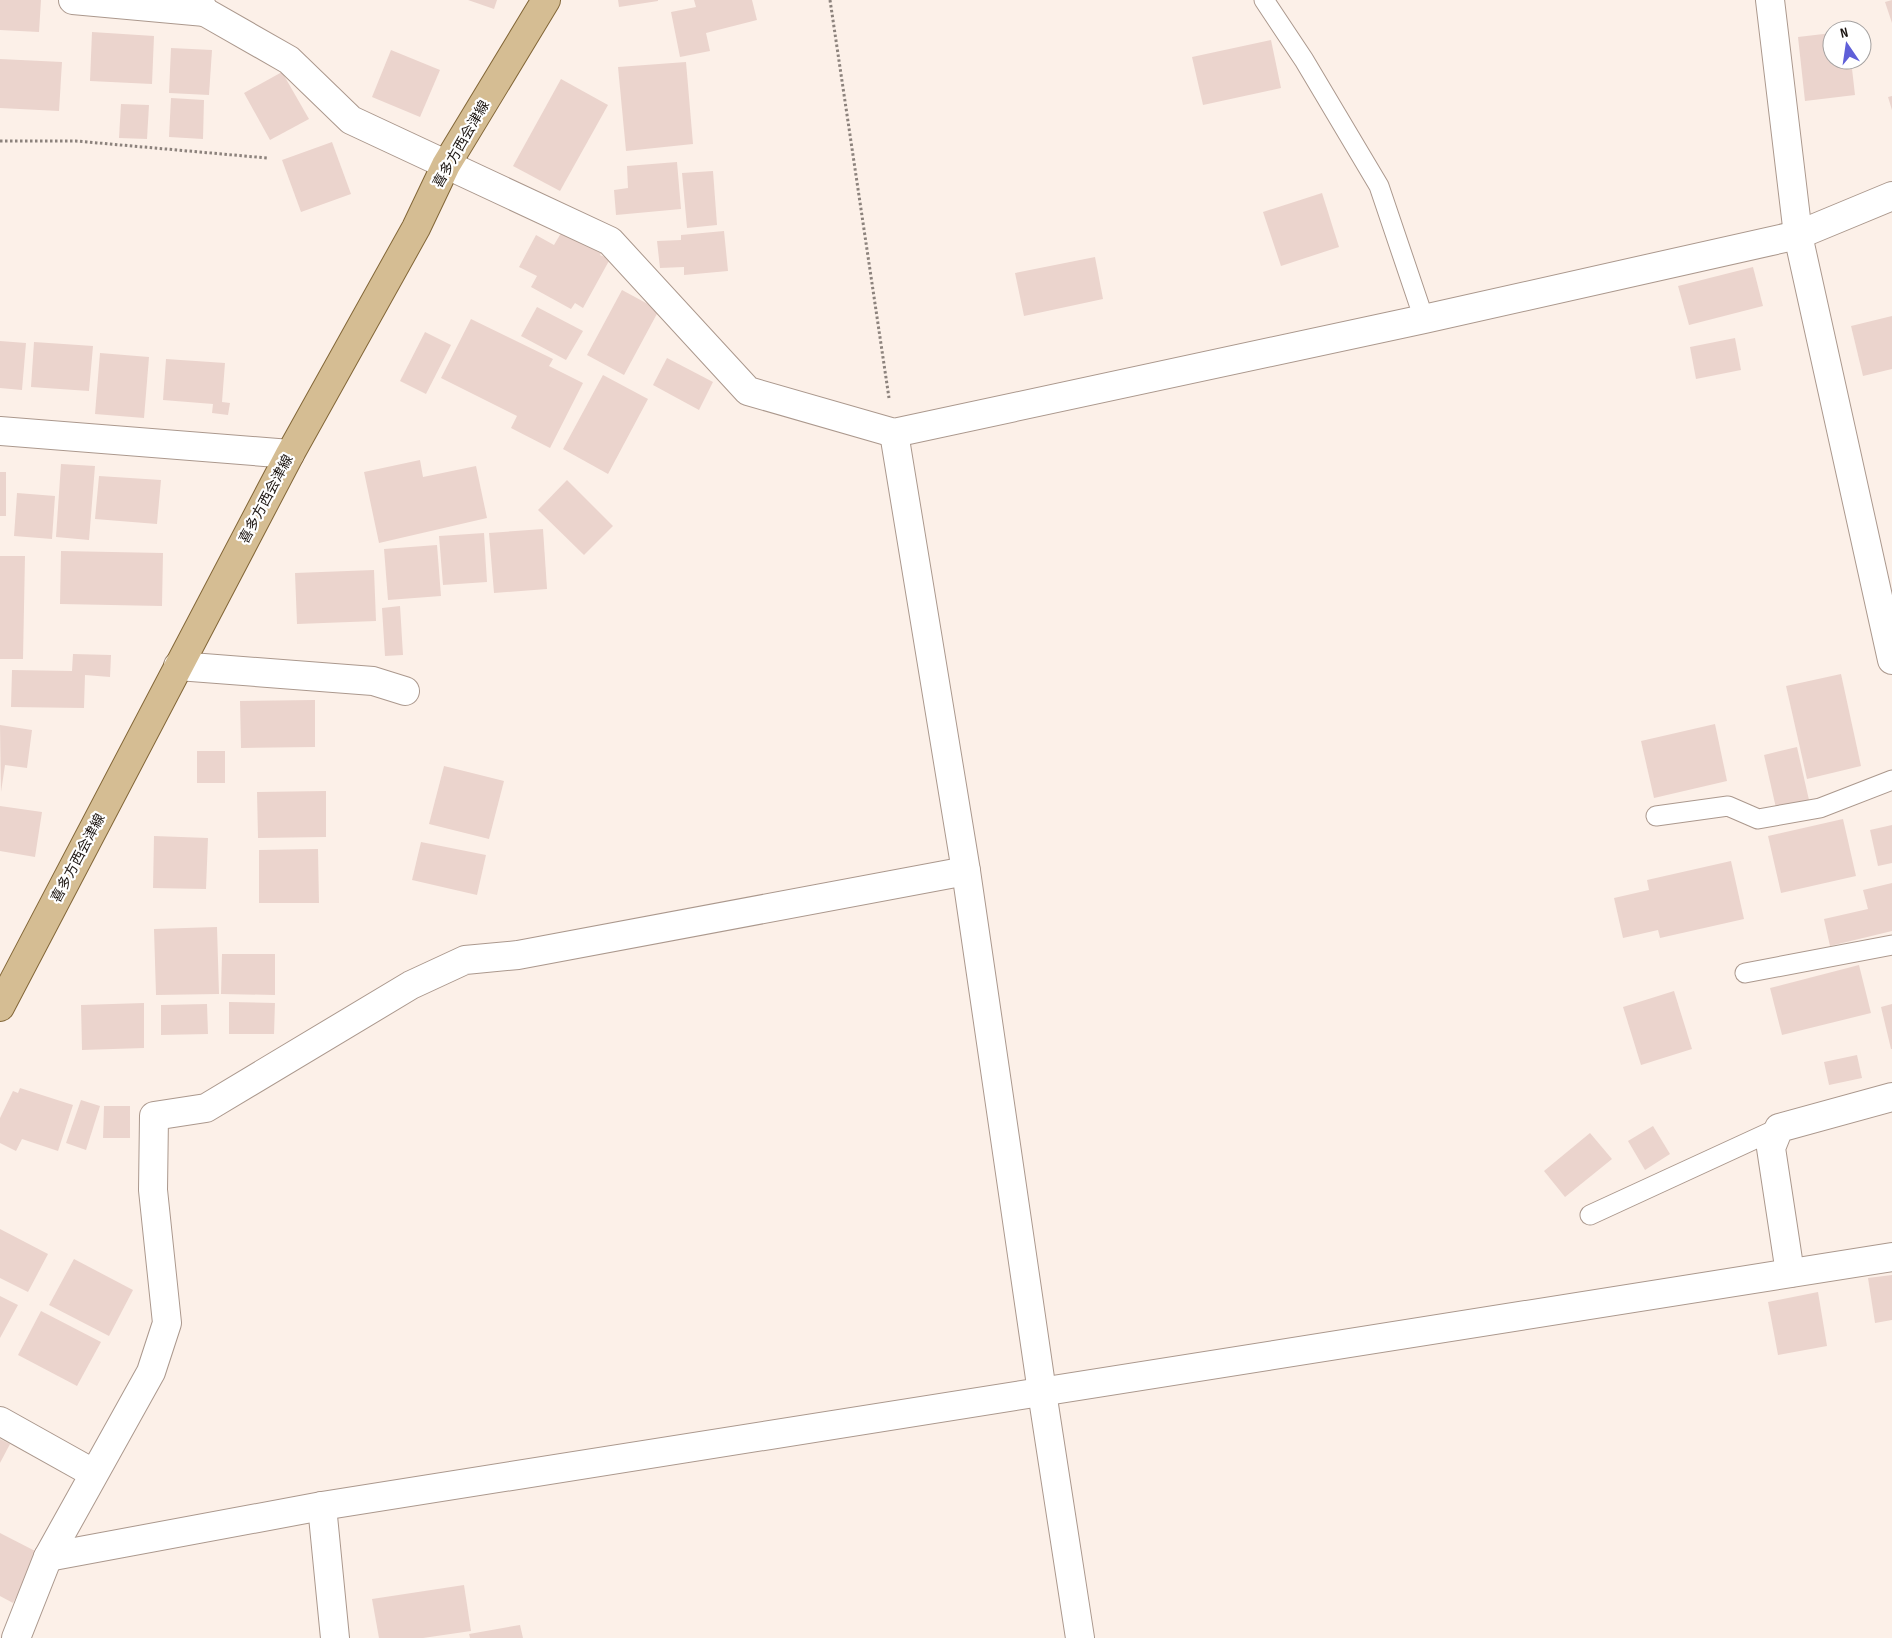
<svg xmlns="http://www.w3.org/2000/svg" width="1892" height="1638" viewBox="0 0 1892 1638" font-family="'Sofia Sans Condensed','Noto Sans JP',sans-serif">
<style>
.building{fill:#ebd4cd}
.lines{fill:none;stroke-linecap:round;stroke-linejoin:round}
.lane-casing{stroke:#ab988d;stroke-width:21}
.street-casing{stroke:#ab988d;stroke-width:30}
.primary-casing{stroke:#826637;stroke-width:30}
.path{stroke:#8c827c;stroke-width:3;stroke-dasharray:2.5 2.5;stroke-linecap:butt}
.lane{stroke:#fff;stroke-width:19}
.street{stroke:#fff;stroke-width:28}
.primary{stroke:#d5bd93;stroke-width:28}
.labels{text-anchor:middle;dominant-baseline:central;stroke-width:4.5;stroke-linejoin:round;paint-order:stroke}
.street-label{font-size:14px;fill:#1c1511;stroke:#fff}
</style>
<rect width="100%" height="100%" fill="#fcf0e8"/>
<g class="building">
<path d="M0 0H41L39 32 0 30Z"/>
<path d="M468 0H497L494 9Z"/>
<path d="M618 0H658V1L619 7Z"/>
<path d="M694 0H752L757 20 706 33 710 51 680 57 671 12 696 7Z"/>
<path d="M1892 0V23L1885 2Z"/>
<path d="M92 32 154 36 152 84 90 81Z"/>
<path d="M1832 33V60H1851L1855 95 1805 101 1798 37Z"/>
<path d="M1271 40 1281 88 1203 105 1192 57Z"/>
<path d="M171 48 212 50 209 95 169 93Z"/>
<path d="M391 50 440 70 420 117 372 97Z"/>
<path d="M0 59 62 62 59 111 0 108Z"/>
<path d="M686 62 693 144 626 151 618 67Z"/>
<path d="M282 72 309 119 270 140 244 93Z"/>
<path d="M561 79 608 105 560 191 513 166Z"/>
<path d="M1892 96V110L1888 97Z"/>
<path d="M171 98 204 100 203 139 169 137Z"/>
<path d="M121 104 149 105 147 139 119 138Z"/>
<path d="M332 142 351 194 301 212 282 160Z"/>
<path d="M677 162 681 209 616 215 614 190 628 188 627 166Z"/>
<path d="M713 171 717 225 687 228 682 173Z"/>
<path d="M1322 193 1339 247 1281 266 1263 212Z"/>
<path d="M564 228 604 249 600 255 610 259 583 308 575 303 571 309 531 287 537 276 519 267 536 235 554 245Z"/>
<path d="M724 231 728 271 684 275V267L660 268 657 241 681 240V235Z"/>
<path d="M1095 257 1103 299 1024 316 1015 273Z"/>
<path d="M1753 267 1763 306 1689 325 1678 286Z"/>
<path d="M622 290 659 310 624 375 587 355Z"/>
<path d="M537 307 583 331 566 360 521 336Z"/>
<path d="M1892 316V369L1863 376 1851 326Z"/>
<path d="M471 319 553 359 549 366 583 383 550 448 511 428 517 416 441 378Z"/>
<path d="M425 332 451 345 426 394 400 381Z"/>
<path d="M1735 338 1741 370 1696 379 1690 347Z"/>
<path d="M0 341 26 343 22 390 0 388Z"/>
<path d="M34 342 93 346 89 391 31 387Z"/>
<path d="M100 353 149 357 144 418 95 414Z"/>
<path d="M667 358 713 382 699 410 653 385Z"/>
<path d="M166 359 225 363 222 402 230 403 228 415 212 413 213 404 163 400Z"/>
<path d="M603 375 648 399 608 474 563 449Z"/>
<path d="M420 460 423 477 476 466 487 518 379 543 364 472Z"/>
<path d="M61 464 95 466 89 540 56 537Z"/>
<rect x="0" y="472" width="6" height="44"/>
<path d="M99 476 161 480 157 524 95 519Z"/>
<path d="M567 480 613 526 584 555 538 510Z"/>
<path d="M17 493 55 496 52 539 14 536Z"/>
<path d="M543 529 547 589 494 593 489 533Z"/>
<path d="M484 533 487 582 443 585 439 536Z"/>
<path d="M437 545 441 596 388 600 384 549Z"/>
<path d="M61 551 163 553 162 606 60 604Z"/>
<path d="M0 556H25L23 659H0Z"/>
<path d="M374 570 376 621 297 624 295 573Z"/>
<path d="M400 606 403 655 385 656 382 608Z"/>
<path d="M73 654 111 655 110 677 85 675 84 708 11 707 12 670 72 671Z"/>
<path d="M1841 674 1861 766 1807 779 1786 686Z"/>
<path d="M315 700V747L241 748 240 701Z"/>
<path d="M1715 724 1727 781 1654 798 1641 741Z"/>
<path d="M0 725 32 730 27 768 5 765 1 792Z"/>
<path d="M1797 747 1809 800 1776 808 1764 755Z"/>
<rect x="197" y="751" width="28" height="32"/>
<path d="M444 766 504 781 489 839 429 824Z"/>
<path d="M326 791V837L258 838 257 792Z"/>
<path d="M0 806 42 812 35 857 0 851Z"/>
<path d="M1843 819 1856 876 1781 893 1768 836Z"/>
<path d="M1892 825V863L1878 866 1870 830Z"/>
<path d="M154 836 208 838 206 889 153 888Z"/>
<path d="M421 842 486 855 477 895 412 880Z"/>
<path d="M318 849 319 903H259V850Z"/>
<path d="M1731 861 1744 919 1660 938 1658 930 1623 938 1614 898 1649 890 1647 880Z"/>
<path d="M1892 883V931L1830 946 1824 919 1868 909 1863 890Z"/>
<path d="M217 927 219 994 156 995 154 929Z"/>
<path d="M222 954H275V995L221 994Z"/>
<path d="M1859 965 1871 1013 1782 1035 1770 988Z"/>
<path d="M1674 991 1692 1049 1641 1065 1623 1007Z"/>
<path d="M229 1002 275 1003 274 1034H229Z"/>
<path d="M144 1003V1048L82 1050 81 1005Z"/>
<path d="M207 1004 208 1034 161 1035V1005Z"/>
<path d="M1892 1004V1049H1891L1881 1007Z"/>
<path d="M1857 1055 1862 1078 1829 1085 1824 1062Z"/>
<path d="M20 1088 73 1105 58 1151 22 1139 16 1151 0 1143V1118L13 1091 18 1093Z"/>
<path d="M81 1100 100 1106 86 1150 66 1143Z"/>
<path d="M104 1106H130V1138H103Z"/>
<path d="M1653 1126 1670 1154 1645 1170 1628 1141Z"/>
<path d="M1590 1133 1612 1159 1565 1197 1544 1171Z"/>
<path d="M0 1229 48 1254 28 1292 0 1278Z"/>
<path d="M74 1259 133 1290 109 1336 49 1305Z"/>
<path d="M1892 1275V1320L1875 1323 1868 1278Z"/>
<path d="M1818 1292 1827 1346 1778 1355 1768 1302Z"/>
<path d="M0 1296 18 1305 0 1338Z"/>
<path d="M41 1311 101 1342 77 1386 18 1355Z"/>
<path d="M0 1439 10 1444 0 1463Z"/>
<path d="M0 1533 39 1553 13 1603 0 1596Z"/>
<path d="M464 1585 471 1631 423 1638H379L372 1599Z"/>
<path d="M520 1625 523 1638H470L469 1634Z"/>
</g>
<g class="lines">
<defs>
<g id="lane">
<path d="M1264 0 1304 60 1379 186 1424 319"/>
<path d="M1656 816 1728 806 1758 819 1820 808 1892 780"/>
<path d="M1745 973 1892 945"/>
<path d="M1590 1215 1779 1128"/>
</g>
<g id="street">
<path d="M73 0 205 12"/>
<path d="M198 0 205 12 289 60 351 120 610 241 748 391 894 433 1424 319 1798 235 1892 196"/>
<path d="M1770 0 1798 235 1892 660"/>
<path d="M0 431 290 454"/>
<path d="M894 433 966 871 1042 1392 1080 1638"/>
<path d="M178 666 373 681 405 691"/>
<path d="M1790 1273 1771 1148 1779 1128 1892 1097"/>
<path d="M0 1421 93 1473"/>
<path d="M322 1506 335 1638"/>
<path d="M48 1557 322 1506 1892 1257"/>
<path d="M16 1638 48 1557 151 1372 167 1323 153 1190 154 1116 206 1108 411 985 465 960 518 955 966 871"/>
</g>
<path id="primary" d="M0 1007 290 454 416 228 446 165 546 0"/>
</defs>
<use href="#lane" class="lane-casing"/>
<use href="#street" class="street-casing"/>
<use href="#primary" class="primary-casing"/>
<g class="path">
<path d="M830 0 889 398"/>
<path d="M0 141H76L267 158"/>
</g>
<use href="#lane" class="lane"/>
<use href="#street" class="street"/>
<use href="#primary" class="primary"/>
</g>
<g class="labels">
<g class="street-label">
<text transform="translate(461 144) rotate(-60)">喜多方西会津線</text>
<text transform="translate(266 499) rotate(-62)">喜多方西会津線</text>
<text transform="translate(78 858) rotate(-62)">喜多方西会津線</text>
</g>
</g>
<g transform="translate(1847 45) rotate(347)"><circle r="24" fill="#ffffff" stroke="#a4a1a0"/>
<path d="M0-4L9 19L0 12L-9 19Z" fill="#5f5fd8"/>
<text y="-8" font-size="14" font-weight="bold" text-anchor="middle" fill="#1c1511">N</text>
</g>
</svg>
